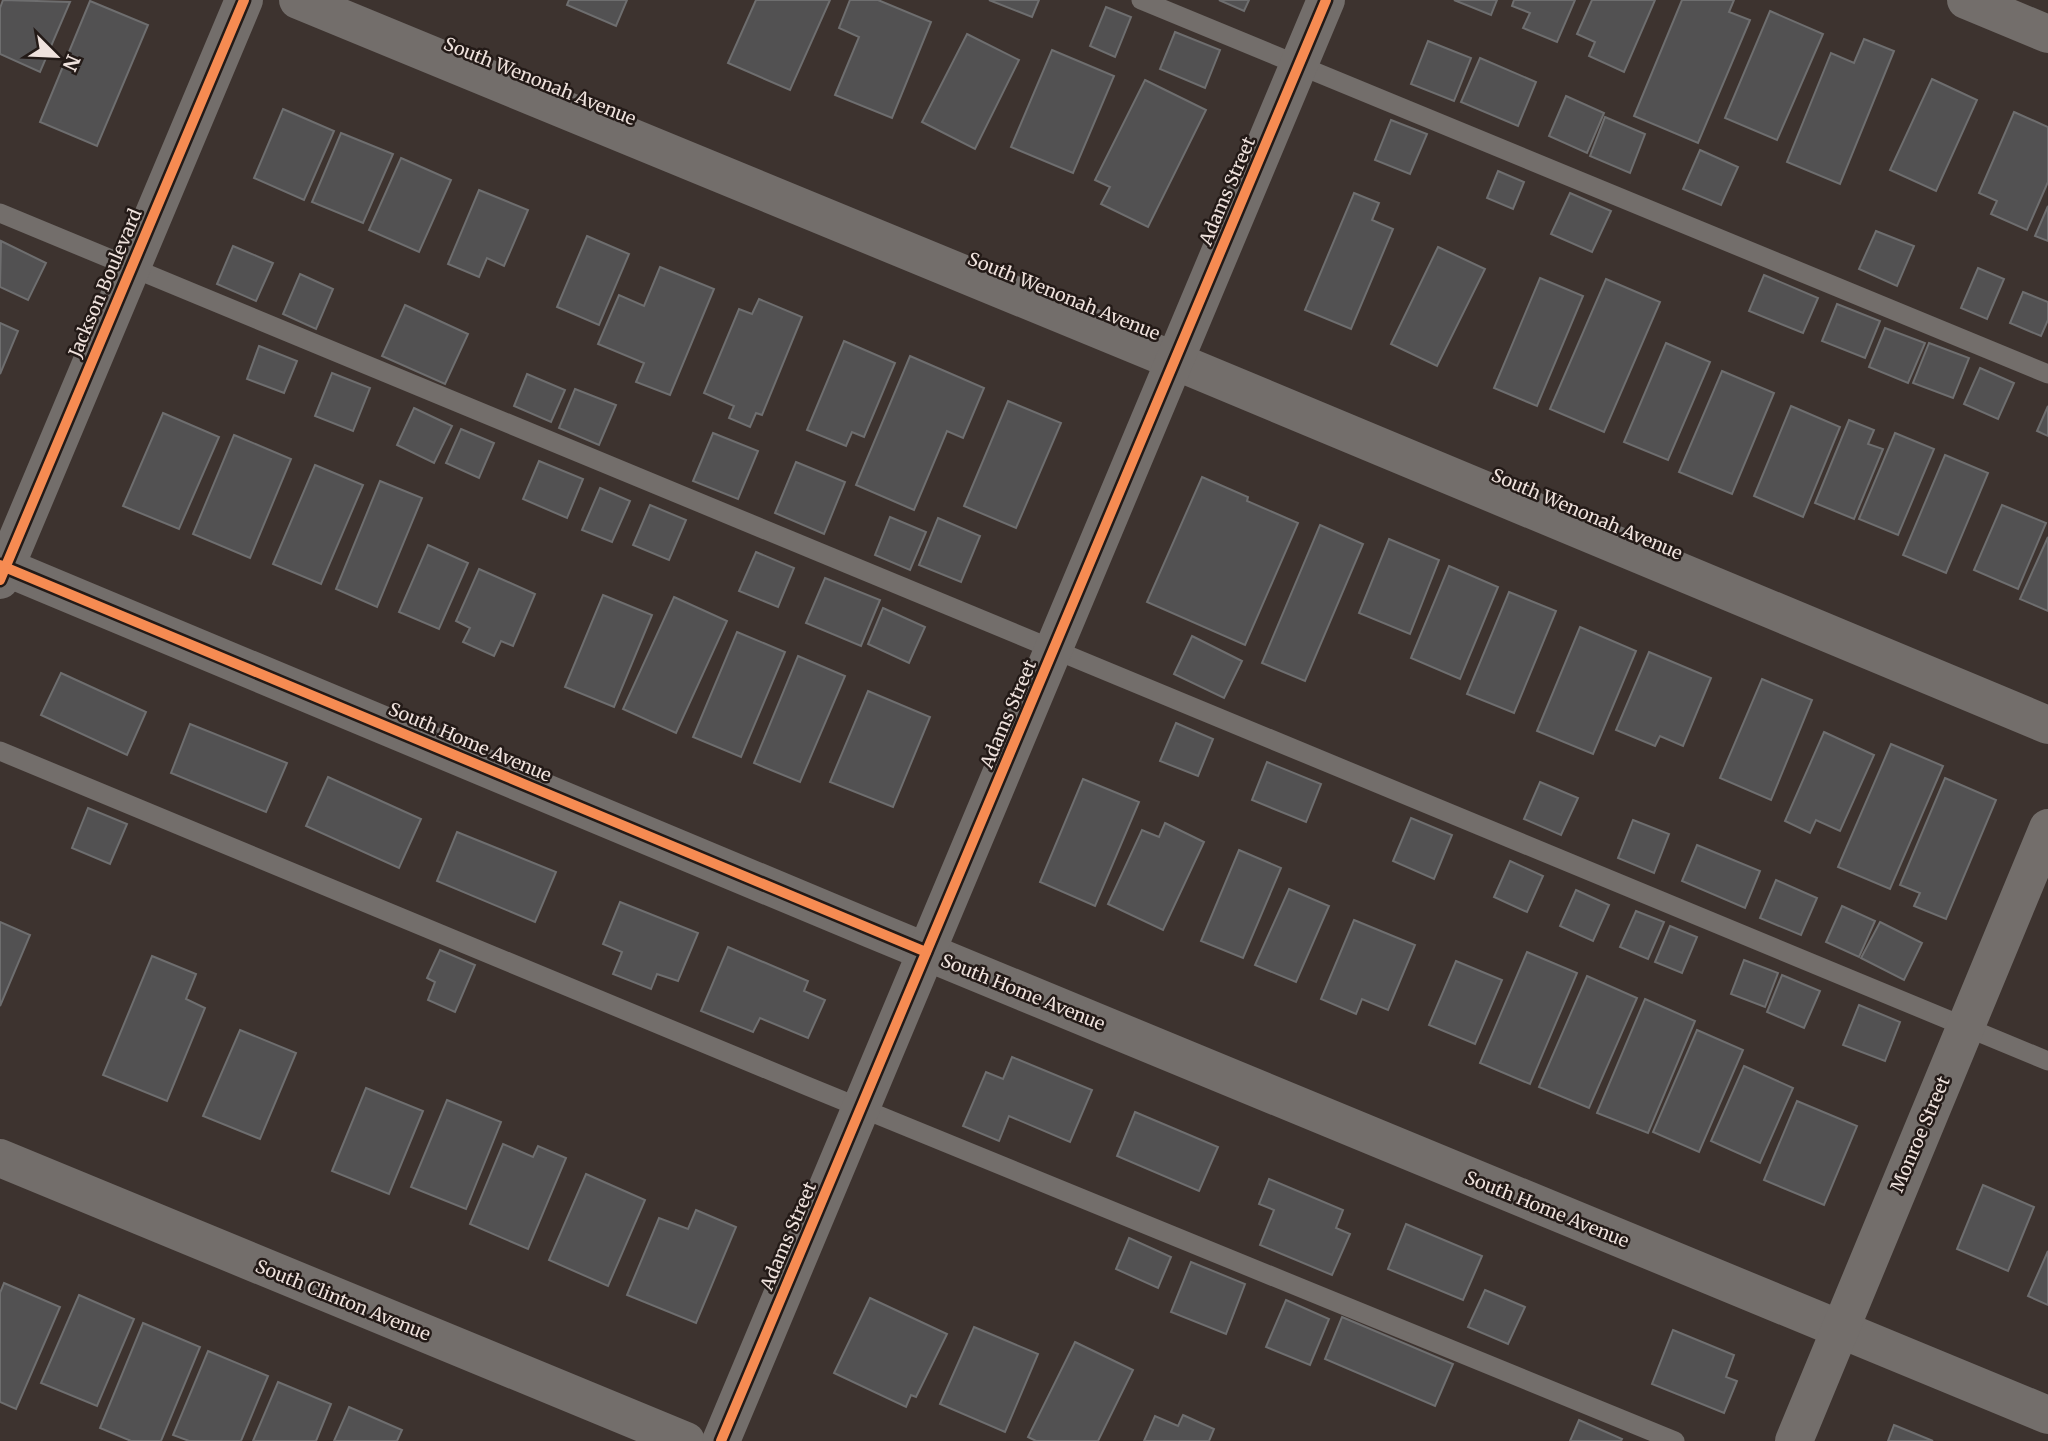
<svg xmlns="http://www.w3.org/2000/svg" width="2048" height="1441" viewBox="0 0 2048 1441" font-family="Merriweather,serif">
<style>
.building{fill:#525152;stroke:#6e6e6f;stroke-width:2}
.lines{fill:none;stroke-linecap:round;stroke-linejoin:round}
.service{stroke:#736e6b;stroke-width:19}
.minor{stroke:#736e6b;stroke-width:38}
.tertiary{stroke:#736e6b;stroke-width:38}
.cycleway-casing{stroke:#231a17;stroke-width:15}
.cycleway{stroke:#f68b52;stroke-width:10}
.labels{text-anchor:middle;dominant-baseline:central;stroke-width:5;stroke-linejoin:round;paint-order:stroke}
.street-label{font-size:18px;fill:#efe2dd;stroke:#231a17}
</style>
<rect width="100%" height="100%" fill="#3d332f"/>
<g class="building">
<path d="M3 0 70 2 40 72 0 54V8Z"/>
<path d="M569 0H627L616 26 567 5Z"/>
<path d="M756 0H830L790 90 728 63Z"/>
<path d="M850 0H878L931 22 892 118 835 95 859 37 839 28Z"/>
<path d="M989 0H1039L1032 17Z"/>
<path d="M1219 0H1249L1244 11Z"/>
<path d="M1454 0H1497L1491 15Z"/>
<path d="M1514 0H1575L1557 42 1523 28 1530 13 1512 6Z"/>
<path d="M1592 0H1655L1624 72 1589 56 1595 42 1577 34Z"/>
<path d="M1682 0H1734L1729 12 1750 20 1698 143 1634 116Z"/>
<path d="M90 1 148 25 97 146 40 122Z"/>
<path d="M1106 7 1131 17 1115 57 1090 46Z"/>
<path d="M1770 11 1823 34 1777 140 1725 118Z"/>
<path d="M1175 32 1220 50 1205 88 1160 69Z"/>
<path d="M967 34 1019 60 975 149 922 122Z"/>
<path d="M1864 39 1894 51 1840 184 1787 162 1831 53 1854 63Z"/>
<path d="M1428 41 1471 58 1454 101 1411 84Z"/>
<path d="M1052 50 1114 76 1073 173 1011 147Z"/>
<path d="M1480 58 1536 82 1518 126 1461 102Z"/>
<path d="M1932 79 1977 100 1936 191 1890 170Z"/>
<path d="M1145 80 1206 110 1148 227 1101 204 1110 187 1095 180Z"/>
<path d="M1566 96 1604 113 1587 153 1549 136Z"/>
<path d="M283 109 334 131 304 200 254 178Z"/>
<path d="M2014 112 2048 127V182L2027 230 1991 214 1997 201 1979 193Z"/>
<path d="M1605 117 1645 134 1630 173 1590 156Z"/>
<path d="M1391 120 1427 134 1410 174 1375 160Z"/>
<path d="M341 133 393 154 363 223 312 202Z"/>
<path d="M1700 150 1738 167 1721 205 1683 189Z"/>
<path d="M401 158 451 180 419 252 369 230Z"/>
<path d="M1498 171 1524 182 1513 209 1487 198Z"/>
<path d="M479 190 528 210 504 266 487 258 479 277 448 264Z"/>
<path d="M1354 193 1379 203 1372 220 1393 229 1351 329 1305 310Z"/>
<path d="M1570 193 1611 211 1592 252 1551 234Z"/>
<path d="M2048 206V241L2035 236Z"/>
<path d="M1876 231 1914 246 1897 286 1859 269Z"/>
<path d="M587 236 629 254 599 325 557 307Z"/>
<path d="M1 241 46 263 28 300 0 287Z"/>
<path d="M233 246 273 263 256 301 217 284Z"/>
<path d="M1438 247 1485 269 1437 366 1391 344Z"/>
<path d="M660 267 714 289 670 395 636 382 644 363 598 344 619 295 644 306Z"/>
<path d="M1978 268 2004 279 1987 319 1961 308Z"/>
<path d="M300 274 333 289 316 329 283 314Z"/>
<path d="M1764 275 1818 298 1803 333 1749 311Z"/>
<path d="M1540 278 1583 296 1537 406 1494 388Z"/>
<path d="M1606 279 1660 302 1604 432 1550 409Z"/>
<path d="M2023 292 2048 302V320L2041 336 2010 323Z"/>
<path d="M759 299 802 317 762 415 756 413 750 427 729 418 734 406 704 393 739 309 752 314Z"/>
<path d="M1837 304 1880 321 1865 358 1822 341Z"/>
<path d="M405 305 468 334 445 384 382 356Z"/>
<path d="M0 323 18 331 0 374Z"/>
<path d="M1885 328 1925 343 1908 383 1869 367Z"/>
<path d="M844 341 895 363 864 437 852 432 846 446 807 430Z"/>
<path d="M1666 343 1710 362 1668 460 1624 442Z"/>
<path d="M1929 343 1969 358 1953 398 1913 383Z"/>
<path d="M259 346 297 361 284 393 247 379Z"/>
<path d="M910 356 984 388 963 438 947 431 914 510 856 485Z"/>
<path d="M1980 368 2014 383 1998 419 1964 404Z"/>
<path d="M1722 371 1774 393 1732 494 1679 472Z"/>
<path d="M332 373 370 388 353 431 315 416Z"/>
<path d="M527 374 565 390 551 422 514 406Z"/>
<path d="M575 389 616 405 599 445 559 428Z"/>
<path d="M1008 401 1061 423 1016 528 964 506Z"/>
<path d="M1791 406 1840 427 1803 517 1754 496Z"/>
<path d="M2048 406V436L2037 431Z"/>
<path d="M414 408 452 426 434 463 397 445Z"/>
<path d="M163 413 219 437 179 529 123 506Z"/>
<path d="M1849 420 1874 430 1868 444 1883 449 1854 519 1815 503Z"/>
<path d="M461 429 494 443 479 478 446 463Z"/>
<path d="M713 433 758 451 738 499 693 481Z"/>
<path d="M1895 433 1934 449 1898 535 1859 519Z"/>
<path d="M234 435 291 459 250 558 193 534Z"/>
<path d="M1945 455 1988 473 1946 573 1903 555Z"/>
<path d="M539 461 583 479 567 518 523 499Z"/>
<path d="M796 462 845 482 824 534 775 513Z"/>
<path d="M315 465 363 485 321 584 273 564Z"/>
<path d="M1202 477 1248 497 1247 501 1298 523 1245 645 1147 602Z"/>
<path d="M380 481 422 498 377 607 336 589Z"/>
<path d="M600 488 630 501 612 542 582 530Z"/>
<path d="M650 505 686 520 669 560 633 545Z"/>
<path d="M2002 505 2046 523 2018 589 1974 570Z"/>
<path d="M890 517 926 532 910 570 875 555Z"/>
<path d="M938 518 980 536 961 582 919 565Z"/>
<path d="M1320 525 1363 544 1305 681 1262 663Z"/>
<path d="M2048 537V611L2020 599Z"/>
<path d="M1389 539 1439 560 1410 634 1359 613Z"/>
<path d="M428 545 468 563 439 629 399 612Z"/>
<path d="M756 552 794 568 778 607 739 591Z"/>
<path d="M1449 566 1498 587 1460 679 1411 658Z"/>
<path d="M479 569 535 594 513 646 501 641 494 656 463 642 470 628 456 621Z"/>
<path d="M825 578 880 600 861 646 806 623Z"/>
<path d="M1509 592 1556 611 1514 713 1467 694Z"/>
<path d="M603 595 652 615 614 707 565 687Z"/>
<path d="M674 597 727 621 676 733 623 709Z"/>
<path d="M883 608 925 627 909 663 868 644Z"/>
<path d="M1580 627 1636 651 1593 754 1537 731Z"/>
<path d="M737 632 785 652 741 757 693 737Z"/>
<path d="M1192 636 1242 661 1224 698 1174 674Z"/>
<path d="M1649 652 1711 678 1683 746 1660 736 1655 746 1616 730Z"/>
<path d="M798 656 845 676 800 782 754 763Z"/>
<path d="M61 673 146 712 127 755 41 715Z"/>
<path d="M1762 679 1812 700 1771 800 1720 778Z"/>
<path d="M868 691 930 717 893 807 830 782Z"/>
<path d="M1176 723 1213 739 1198 776 1160 761Z"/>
<path d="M190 724 287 763 266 812 171 773Z"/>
<path d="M1824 732 1874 755 1840 831 1816 820 1810 833 1785 821Z"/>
<path d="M1891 744 1943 766 1890 889 1838 867Z"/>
<path d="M1267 762 1321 784 1306 822 1252 800Z"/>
<path d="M328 777 421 819 399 868 306 826Z"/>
<path d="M1945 778 1996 800 1946 919 1914 906 1920 893 1900 885Z"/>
<path d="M1083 779 1139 802 1095 906 1040 882Z"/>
<path d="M1540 782 1578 798 1561 835 1524 819Z"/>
<path d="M88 808 127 824 110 864 72 848Z"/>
<path d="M1411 818 1452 835 1434 879 1393 861Z"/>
<path d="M1633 820 1669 834 1654 873 1618 858Z"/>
<path d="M1165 823 1204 842 1163 930 1108 904 1142 830 1159 837Z"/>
<path d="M457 832 556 872 535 922 437 881Z"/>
<path d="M1697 845 1760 871 1745 908 1682 881Z"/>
<path d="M1239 850 1281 868 1243 958 1201 941Z"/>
<path d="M1510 861 1543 876 1527 912 1494 897Z"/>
<path d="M1776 880 1817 898 1801 935 1760 918Z"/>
<path d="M1289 889 1329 906 1296 982 1255 965Z"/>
<path d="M1576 890 1609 905 1593 941 1560 926Z"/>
<path d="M620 902 698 933 678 981 657 974 651 989 613 974 622 952 603 944Z"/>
<path d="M1842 906 1875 921 1859 957 1826 942Z"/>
<path d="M1636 911 1664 922 1648 959 1620 947Z"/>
<path d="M1354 920 1415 945 1388 1010 1362 999 1356 1014 1321 999Z"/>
<path d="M0 922 30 935 0 1006Z"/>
<path d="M1880 922 1922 943 1904 980 1861 958Z"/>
<path d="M1670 926 1697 937 1682 973 1655 962Z"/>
<path d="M728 947 808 981 804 991 825 1000 808 1038 760 1018 753 1032 701 1011Z"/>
<path d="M440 950 475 965 455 1012 428 1000 435 982 427 978Z"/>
<path d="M1527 952 1577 973 1530 1084 1480 1063Z"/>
<path d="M152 956 196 974 186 999 205 1008 167 1101 103 1075Z"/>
<path d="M1744 960 1778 973 1765 1007 1731 994Z"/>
<path d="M1456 961 1502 980 1475 1044 1429 1025Z"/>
<path d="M1782 975 1820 991 1804 1028 1767 1012Z"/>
<path d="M1587 976 1637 998 1589 1108 1539 1087Z"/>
<path d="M1645 999 1695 1021 1648 1133 1597 1113Z"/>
<path d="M1859 1005 1900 1022 1885 1061 1843 1045Z"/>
<path d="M240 1030 296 1053 260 1139 203 1116Z"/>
<path d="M1697 1030 1743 1050 1699 1152 1653 1132Z"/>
<path d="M1012 1057 1092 1090 1070 1142 1009 1116 999 1141 963 1126 986 1072 1003 1079Z"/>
<path d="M1744 1066 1793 1088 1760 1163 1711 1141Z"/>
<path d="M366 1088 423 1111 389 1194 332 1171Z"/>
<path d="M447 1100 501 1122 466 1209 411 1187Z"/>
<path d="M1797 1101 1857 1126 1824 1205 1764 1180Z"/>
<path d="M1135 1112 1218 1147 1199 1191 1117 1156Z"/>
<path d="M503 1144 533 1157 538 1146 566 1158 528 1249 470 1224Z"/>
<path d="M586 1174 645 1200 608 1286 549 1260Z"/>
<path d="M1269 1179 1343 1210 1336 1228 1350 1234 1332 1275 1260 1245 1274 1210 1259 1204Z"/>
<path d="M1983 1185 2034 1207 2008 1271 1957 1249Z"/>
<path d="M696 1210 736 1227 696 1323 627 1295 659 1218 688 1229Z"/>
<path d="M1406 1224 1482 1256 1463 1300 1388 1269Z"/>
<path d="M1129 1238 1171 1257 1158 1288 1116 1269Z"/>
<path d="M2048 1251V1305L2028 1296Z"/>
<path d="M1191 1262 1245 1284 1226 1334 1171 1312Z"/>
<path d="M4 1283 60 1307 16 1409 0 1402V1293Z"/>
<path d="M1485 1290 1525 1307 1508 1344 1468 1327Z"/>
<path d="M79 1295 134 1319 97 1406 41 1383Z"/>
<path d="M870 1298 947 1334 916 1397 911 1395 906 1407 834 1373Z"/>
<path d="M1286 1300 1329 1319 1310 1365 1266 1347Z"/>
<path d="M1342 1317 1453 1364 1435 1406 1325 1359Z"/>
<path d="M143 1323 200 1347 161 1441H131L100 1428Z"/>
<path d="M974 1327 1038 1354 1005 1432 940 1404Z"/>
<path d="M1673 1330 1734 1355 1726 1377 1737 1381 1724 1413 1652 1384Z"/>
<path d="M1075 1342 1133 1370 1098 1441H1036L1028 1437Z"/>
<path d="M208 1351 268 1376 241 1441H189L173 1435Z"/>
<path d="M278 1382 331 1404 316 1441H253Z"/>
<path d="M349 1407 402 1430 397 1441H334Z"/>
<path d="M1183 1415 1214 1429 1209 1441H1144L1155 1416 1178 1426Z"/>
<path d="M1579 1420 1622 1439 1621 1441H1570Z"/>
<path d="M1894 1425 1933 1441H1888Z"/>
</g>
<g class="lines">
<g class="service">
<path d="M1141 0 2048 374"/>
<path d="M0 213 2048 1061"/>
<path d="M0 751 807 1086 1675 1441"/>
</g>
<g class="minor">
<path d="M298 0 1175 361 2048 725"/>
<path d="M1966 0 2048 34"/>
<path d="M0 565 871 929 2048 1415"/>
<path d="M0 1158 686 1441"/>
<path d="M721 1441 1326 0"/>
<path d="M1794 1441 2048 828"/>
</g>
<path class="tertiary" d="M0 580 244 0"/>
<defs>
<g id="cycleway">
<path d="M0 565 926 952"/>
<path d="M0 580 244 0"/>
<path d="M721 1441 1326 0"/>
</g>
</defs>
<use href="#cycleway" class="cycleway-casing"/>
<use href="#cycleway" class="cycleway"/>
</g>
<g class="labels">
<g class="street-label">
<text transform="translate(540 81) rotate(22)">South Wenonah Avenue</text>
<text transform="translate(1227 191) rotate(-67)">Adams Street</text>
<text transform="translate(105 283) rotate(-67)">Jackson Boulevard</text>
<text transform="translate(1064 296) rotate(22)">South Wenonah Avenue</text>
<text transform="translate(1587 514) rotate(23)">South Wenonah Avenue</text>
<text transform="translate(1008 714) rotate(-67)">Adams Street</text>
<text transform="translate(470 742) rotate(23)">South Home Avenue</text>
<text transform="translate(1023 992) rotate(22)">South Home Avenue</text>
<text transform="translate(1920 1134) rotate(-67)">Monroe Street</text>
<text transform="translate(1547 1209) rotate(22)">South Home Avenue</text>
<text transform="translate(788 1236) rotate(-67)">Adams Street</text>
<text transform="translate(343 1300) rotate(22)">South Clinton Avenue</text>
</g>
</g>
<g transform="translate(56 56) rotate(114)" stroke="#231a17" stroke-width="5" paint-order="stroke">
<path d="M0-5L12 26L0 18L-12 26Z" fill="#efe2dd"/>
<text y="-10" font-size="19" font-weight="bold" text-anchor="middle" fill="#efe2dd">N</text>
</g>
</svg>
